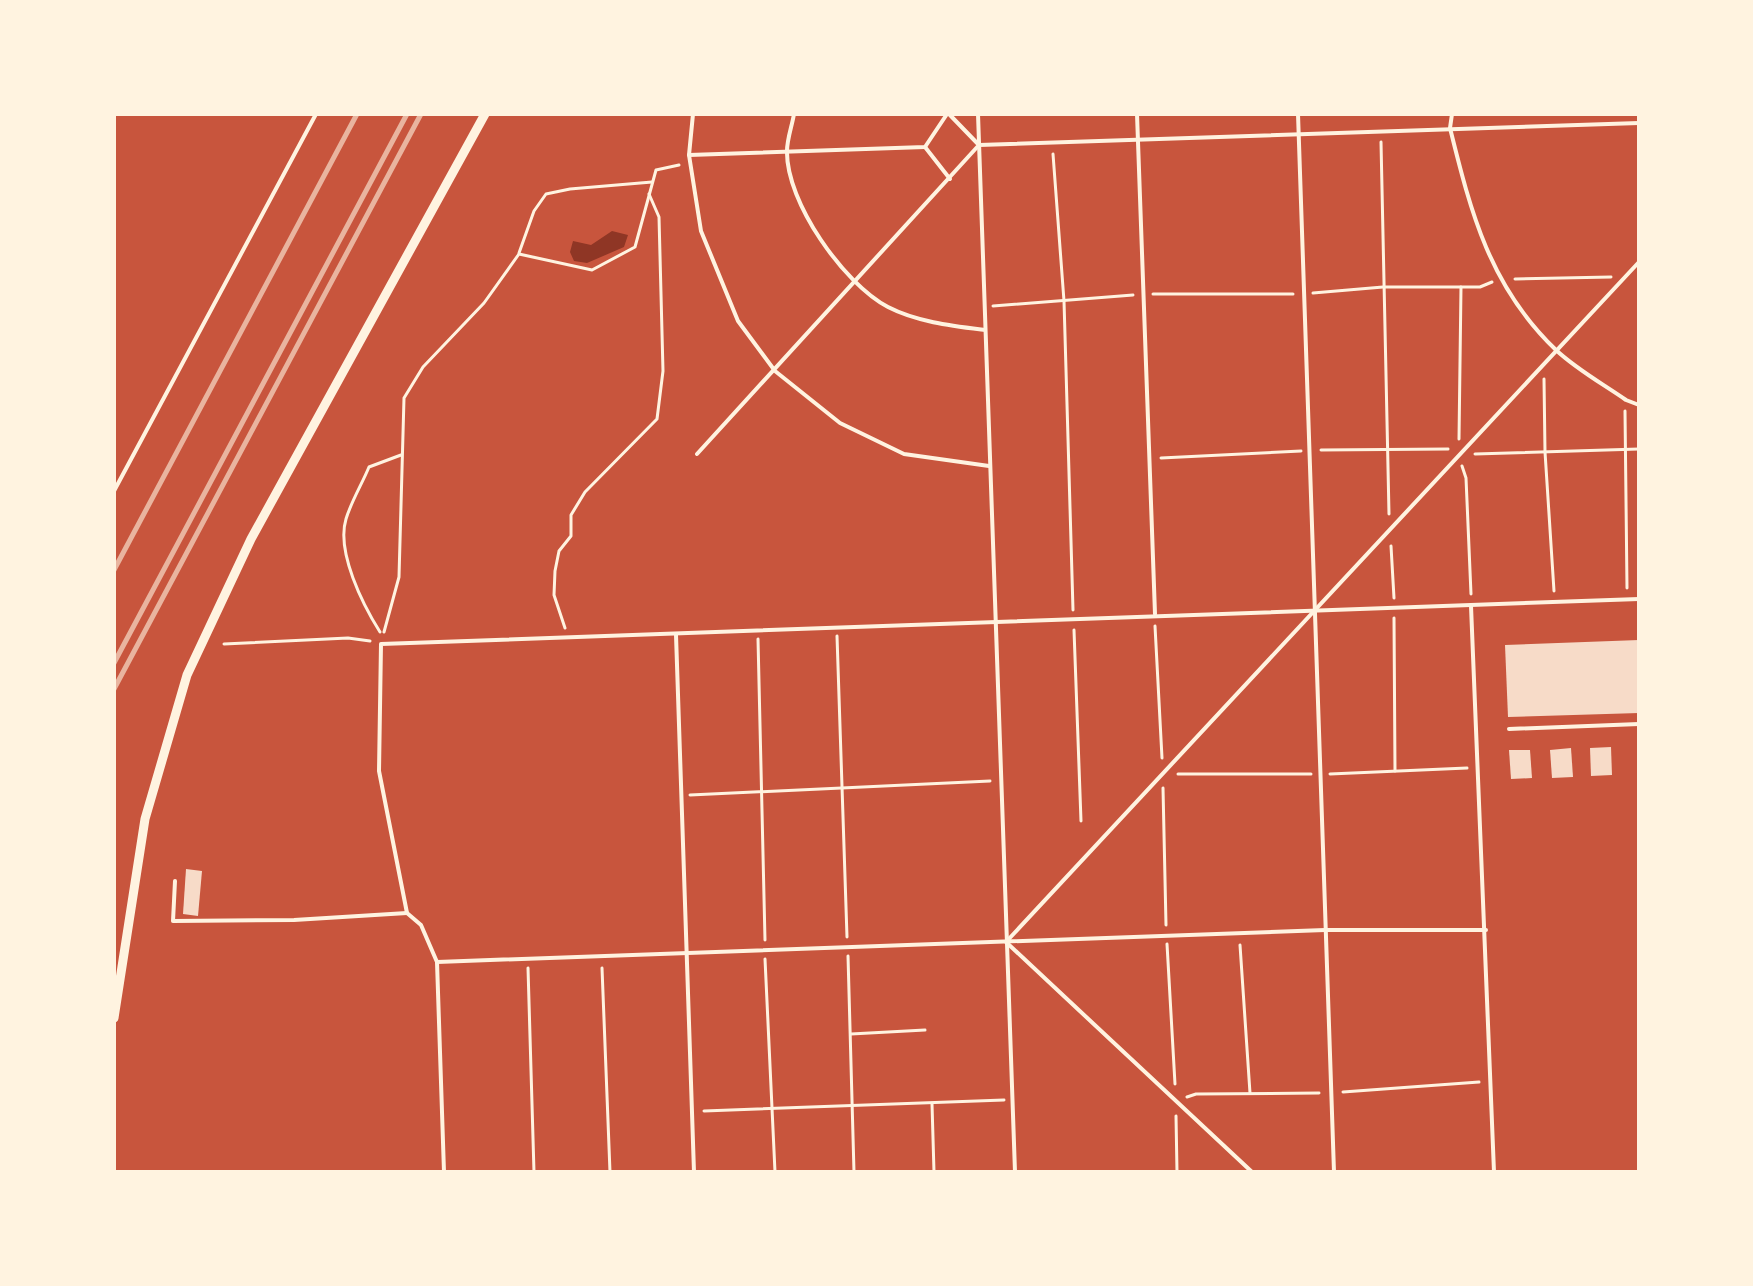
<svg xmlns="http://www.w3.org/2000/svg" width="1753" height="1286" viewBox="0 0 1753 1286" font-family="Merriweather,serif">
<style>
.water{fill:#8f3625}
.building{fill:#f7dbc8}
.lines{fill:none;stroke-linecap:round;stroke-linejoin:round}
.path{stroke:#fff3e0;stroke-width:3}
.service{stroke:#fff3e0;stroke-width:4}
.tertiary{stroke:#fff3e0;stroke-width:9}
.rail{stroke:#e9b49f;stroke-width:5}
</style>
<rect width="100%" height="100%" fill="#c8553d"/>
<path class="water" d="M612 231 628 235 624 247 587 263 574 261 570 252 573 241 591 245Z"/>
<g class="building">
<path d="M1639 640V713L1508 717 1505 645Z"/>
<path d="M1611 747 1612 775 1591 776 1590 748Z"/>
<path d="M1571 748 1573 777 1552 778 1550 750Z"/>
<path d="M1509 750H1530L1532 778 1511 779Z"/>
<path d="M186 869 202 871 198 916 183 914Z"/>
</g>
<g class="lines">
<g class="path">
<path d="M1381 142 1389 514"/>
<path d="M1053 154 1064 301 1073 610"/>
<path d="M519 253 534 211 546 194 570 189 652 182"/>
<path d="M1515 279 1611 277"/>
<path d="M1313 293 1383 287H1480L1492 282"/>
<path d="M1153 294H1293"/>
<path d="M993 306 1133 295"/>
<path d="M1544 379 1545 452 1554 591"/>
<path d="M1625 411 1627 588"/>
<path d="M1459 439 1461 287"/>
<path d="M1321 450 1448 449"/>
<path d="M1475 454 1639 449"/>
<path d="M1161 458 1301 451"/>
<path d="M1462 466 1466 478 1471 594"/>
<path d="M1391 546 1394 598"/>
<path d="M1394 618 1395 771"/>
<path d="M1155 626 1162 758"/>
<path d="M565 628 554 595 555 571 559 551 571 536V515L585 492 657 419 663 371 659 217 649 194"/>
<path d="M1074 630 1081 821"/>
<path d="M380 632C363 605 336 552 346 519 351 502 362 484 369 467L401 455"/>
<path d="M384 632 399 577 404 398 423 367 484 303 519 254 592 270 635 247 656 170 679 165"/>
<path d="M837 636 847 937"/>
<path d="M758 639 765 940"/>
<path d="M224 644 348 638 370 641"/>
<path d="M1178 774H1311"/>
<path d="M1330 774 1467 768"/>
<path d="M1163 788 1166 925"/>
<path d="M690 795 990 781"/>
<path d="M1167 944 1175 1084"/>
<path d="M1240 945 1250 1093"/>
<path d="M848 956 854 1172"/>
<path d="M765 959 775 1172"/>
<path d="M528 968 534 1172"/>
<path d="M602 968 610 1172"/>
<path d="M851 1034 925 1030"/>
<path d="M1343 1092 1479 1082"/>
<path d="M1187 1097 1196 1094 1319 1093"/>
<path d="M932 1104 934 1172"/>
<path d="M704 1111 1004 1100"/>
<path d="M1176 1116 1177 1172"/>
</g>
<g class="service">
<path d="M693 114 689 155 701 231 738 321 775 371 840 423 904 454 989 466"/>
<path d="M794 114C792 126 787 139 787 151 786 202 844 284 888 307 917 322 953 326 985 330"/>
<path d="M949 114 977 143"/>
<path d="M978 114 1015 1172"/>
<path d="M1137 114 1155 614"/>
<path d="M1298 114 1334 1172"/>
<path d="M1452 114 1450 128C1471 213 1490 287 1556 350 1576 369 1603 384 1626 400L1639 405"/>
<path d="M925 147 950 179"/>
<path d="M689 155 925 147 947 114"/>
<path d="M697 454 979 145 1639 123"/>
<path d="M114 491 316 114"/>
<path d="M1471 606 1494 1172"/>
<path d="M676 635 694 1172"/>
<path d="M1509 729 1639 724"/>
<path d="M175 881 173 921 294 920 407 913"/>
<path d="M437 962 1325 930H1486"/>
<path d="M444 1172 437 962 421 925 407 913 379 771 381 644 1639 599"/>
<path d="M1252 1172 1006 942 1639 262"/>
</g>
<path class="tertiary" d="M114 1018 145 819 187 675 251 539 485 114"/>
<g class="rail">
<path d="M114 570 357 114"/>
<path d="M114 663 407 114"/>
<path d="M114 689 421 114"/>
</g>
</g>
<rect width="1753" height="1286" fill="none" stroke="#fff3e0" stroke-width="232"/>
</svg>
